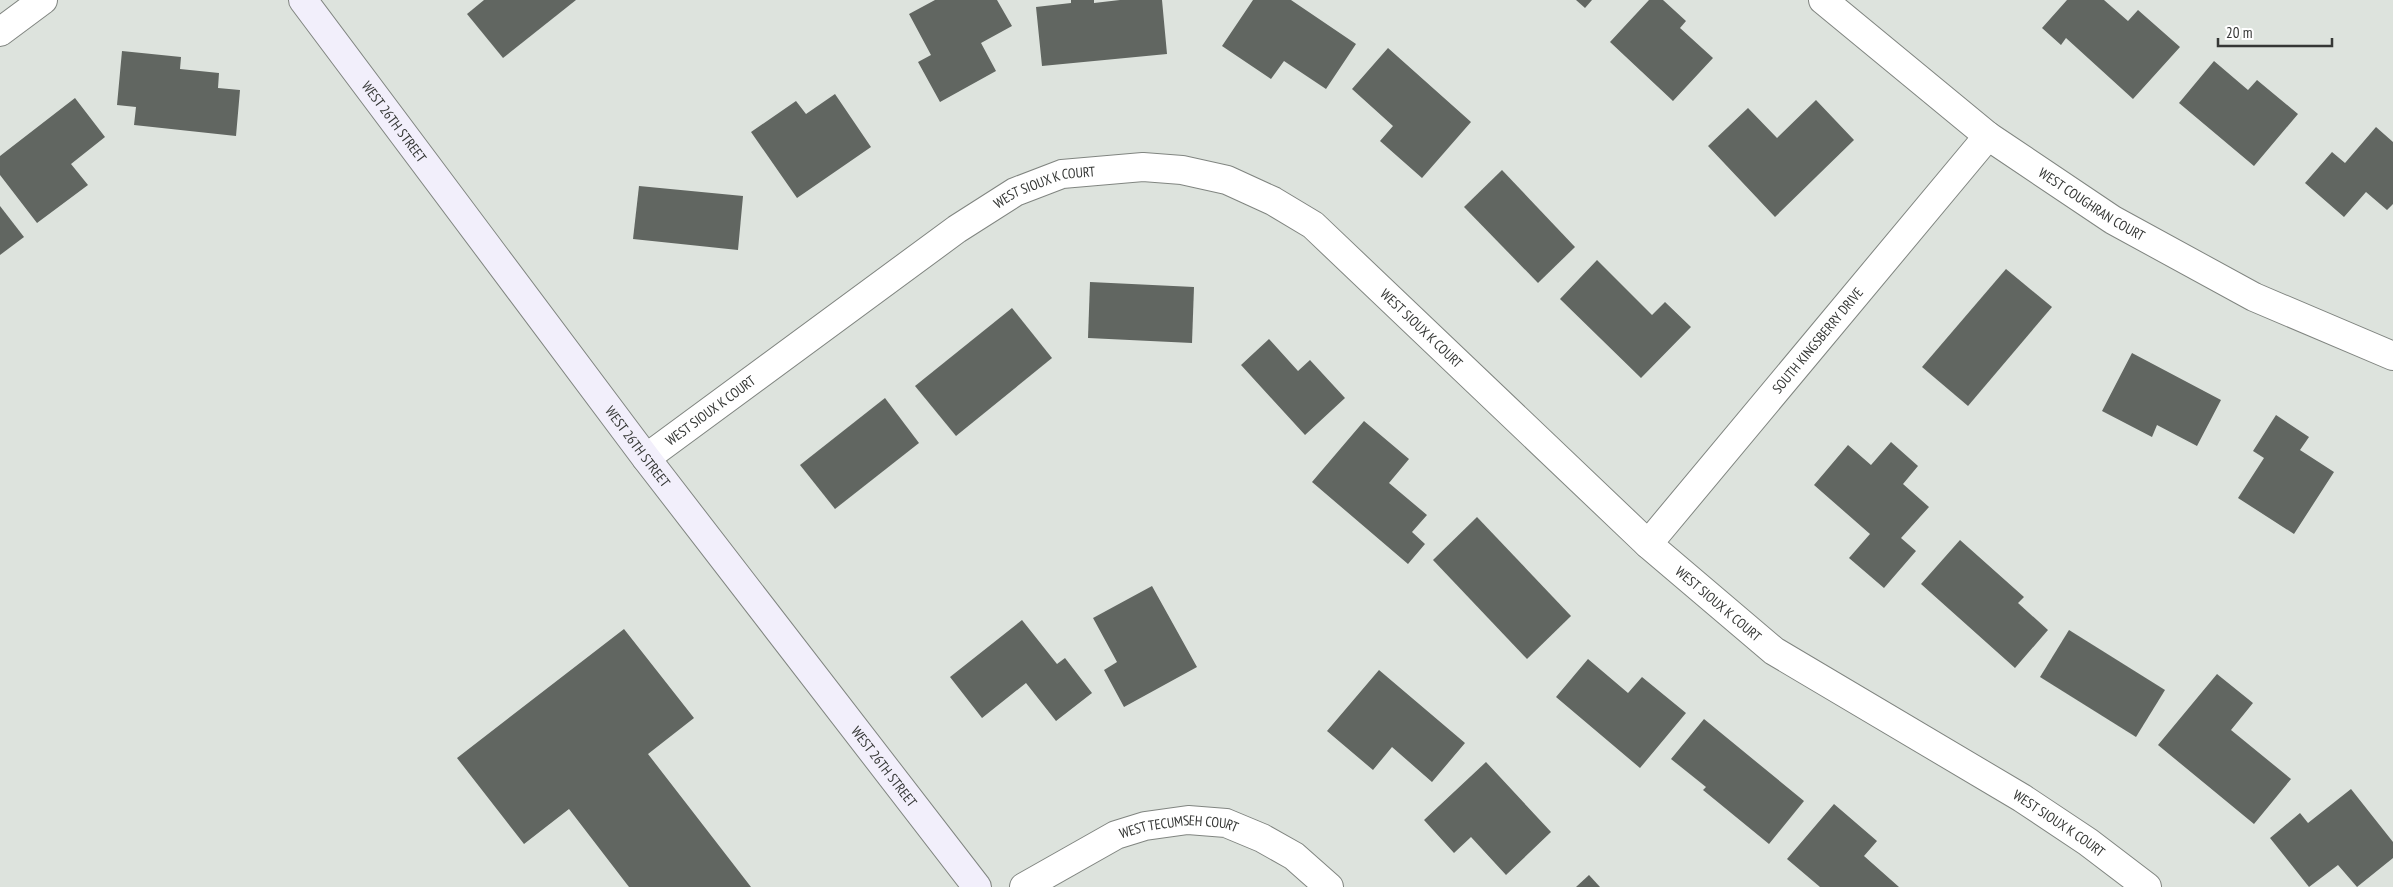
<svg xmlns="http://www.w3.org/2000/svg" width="2393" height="887" viewBox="0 0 2393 887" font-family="'PT Sans Narrow',sans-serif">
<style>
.building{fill:#616661}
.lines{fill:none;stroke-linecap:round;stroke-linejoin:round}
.street-casing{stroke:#808580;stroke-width:30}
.secondary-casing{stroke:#808580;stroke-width:30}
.street{stroke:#fff;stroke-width:28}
.secondary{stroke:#f2effb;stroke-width:28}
.labels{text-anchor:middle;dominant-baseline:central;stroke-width:5;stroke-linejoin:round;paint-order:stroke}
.street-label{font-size:14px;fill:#353735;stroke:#fff}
</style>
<rect width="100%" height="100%" fill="#dde3dd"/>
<g class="building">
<path d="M484 0H576L503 58 467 14Z"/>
<path d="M935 0H997L1012 26 981 43 996 71 940 102 918 62 931 55 909 14Z"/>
<path d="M1071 0H1094V3L1120 0H1162L1167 54 1042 66 1036 7 1071 3Z"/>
<path d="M1253 0H1291L1356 44 1326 89 1284 61 1271 79 1222 46Z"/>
<path d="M1576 0H1592L1585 8Z"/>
<path d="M1649 0H1663L1686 21 1680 28 1713 58 1673 101 1610 42Z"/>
<path d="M2067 0H2104L2128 21 2138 10 2180 47 2133 99 2066 38 2061 45 2042 28Z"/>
<path d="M1388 48 1471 122 1422 178 1380 141 1393 126 1352 89Z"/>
<path d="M122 51 181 57 180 69 219 73 218 88 240 90 236 136 134 125 136 107 117 105Z"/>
<path d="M2214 61 2248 90 2257 80 2298 114 2254 166 2179 103Z"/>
<path d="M835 94 871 147 797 198 751 132 796 101 806 114Z"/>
<path d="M75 98 105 137 71 164 88 185 37 223 0 175V156Z"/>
<path d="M1816 100 1854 140 1775 217 1708 146 1748 108 1777 138Z"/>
<path d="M2376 127 2393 142V204L2387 210 2366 192 2344 217 2305 183 2332 152 2345 163Z"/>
<path d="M1502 170 1575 247 1538 283 1464 207Z"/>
<path d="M639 186 743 196 738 250 633 239Z"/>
<path d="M0 206 24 237 0 255Z"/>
<path d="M1597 260 1652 315 1665 302 1691 327 1641 378 1560 299Z"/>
<path d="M2006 269 2052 307 1968 406 1922 367Z"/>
<path d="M1090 282 1194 287 1192 343 1088 338Z"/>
<path d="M1012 308 1052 358 956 436 915 386Z"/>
<path d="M1269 339 1298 371 1310 360 1345 398 1305 435 1241 365Z"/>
<path d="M2132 353 2221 400 2197 446 2157 425 2152 437 2102 411Z"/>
<path d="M885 398 919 443 835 509 800 465Z"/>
<path d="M2276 415 2309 437 2300 450 2334 472 2294 534 2238 498 2264 458 2253 451Z"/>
<path d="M1364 421 1409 459 1389 483 1427 515 1412 532 1425 544 1408 564 1312 482Z"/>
<path d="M1891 442 1918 466 1903 484 1929 507 1901 538 1916 551 1884 588 1849 558 1870 534 1814 485 1848 445 1871 465Z"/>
<path d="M1477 517 1571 616 1527 659 1433 560Z"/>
<path d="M1960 540 2024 597 2018 603 2048 630 2015 668 1921 584Z"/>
<path d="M1152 586 1197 667 1124 707 1104 670 1117 662 1093 618Z"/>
<path d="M1022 620 1057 664 1065 658 1092 693 1056 721 1026 683 982 718 950 677Z"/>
<path d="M624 629 694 718 648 754 751 887H629L569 809 524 844 457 758Z"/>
<path d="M2069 630 2165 690 2136 737 2040 677Z"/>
<path d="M1588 659 1628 693 1642 677 1686 713 1640 768 1556 697Z"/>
<path d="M1379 670 1465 743 1432 782 1392 747 1373 770 1327 731Z"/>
<path d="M2217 674 2253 703 2231 730 2291 779 2254 824 2158 745Z"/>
<path d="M1704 719 1804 801 1769 844 1703 790 1706 787 1671 759Z"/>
<path d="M1486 762 1551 832 1506 875 1471 837 1454 853 1424 820Z"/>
<path d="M2351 789 2393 842V858L2357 887 2338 865 2309 887 2270 838 2300 813 2308 823Z"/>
<path d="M1834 804 1877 841 1864 856 1899 887H1820L1787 859Z"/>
<path d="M1589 875 1600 887H1576Z"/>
</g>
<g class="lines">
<defs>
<g id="street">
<path id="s1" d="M1823 0 1988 136 2113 220 2254 297 2393 356"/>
<path d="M0 32 43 0"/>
<path id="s2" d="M646 458 957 229 1015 192 1062 174 1143 167 1182 170 1227 180 1273 201 1313 225 1648 544 1774 651 2022 798 2088 842 2147 887"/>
<path id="s3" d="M1648 544 1988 136"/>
<path id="s4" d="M1024 887 1116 835 1145 826 1188 820 1226 823 1262 838 1294 856 1329 887"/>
</g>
<g id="secondary">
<path id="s5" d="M303 0 646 458 977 887"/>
</g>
</defs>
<use href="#street" class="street-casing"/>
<use href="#secondary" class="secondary-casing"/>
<use href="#street" class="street"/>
<use href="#secondary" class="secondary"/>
</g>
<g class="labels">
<g class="street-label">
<text stroke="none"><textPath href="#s5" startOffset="152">WEST 26TH STREET</textPath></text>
<text stroke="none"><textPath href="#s2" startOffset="485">WEST SIOUX K COURT</textPath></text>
<text stroke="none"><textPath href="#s1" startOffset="338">WEST COUGHRAN COURT</textPath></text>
<text stroke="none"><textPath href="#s2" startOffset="919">WEST SIOUX K COURT</textPath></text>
<text stroke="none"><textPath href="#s3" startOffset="265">SOUTH KINGSBERRY DRIVE</textPath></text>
<text stroke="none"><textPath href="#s2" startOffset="80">WEST SIOUX K COURT</textPath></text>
<text stroke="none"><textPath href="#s5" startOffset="558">WEST 26TH STREET</textPath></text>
<text stroke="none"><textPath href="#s2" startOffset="1324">WEST SIOUX K COURT</textPath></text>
<text stroke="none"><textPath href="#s5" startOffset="962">WEST 26TH STREET</textPath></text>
<text stroke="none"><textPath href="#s2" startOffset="1730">WEST SIOUX K COURT</textPath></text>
<text stroke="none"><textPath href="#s4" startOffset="170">WEST TECUMSEH COURT</textPath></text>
</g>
</g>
<path d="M2218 38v8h114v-8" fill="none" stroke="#353735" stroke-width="2.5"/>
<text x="2226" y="38" font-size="15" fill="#353735" stroke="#ffffff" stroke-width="4" paint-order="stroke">20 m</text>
</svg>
